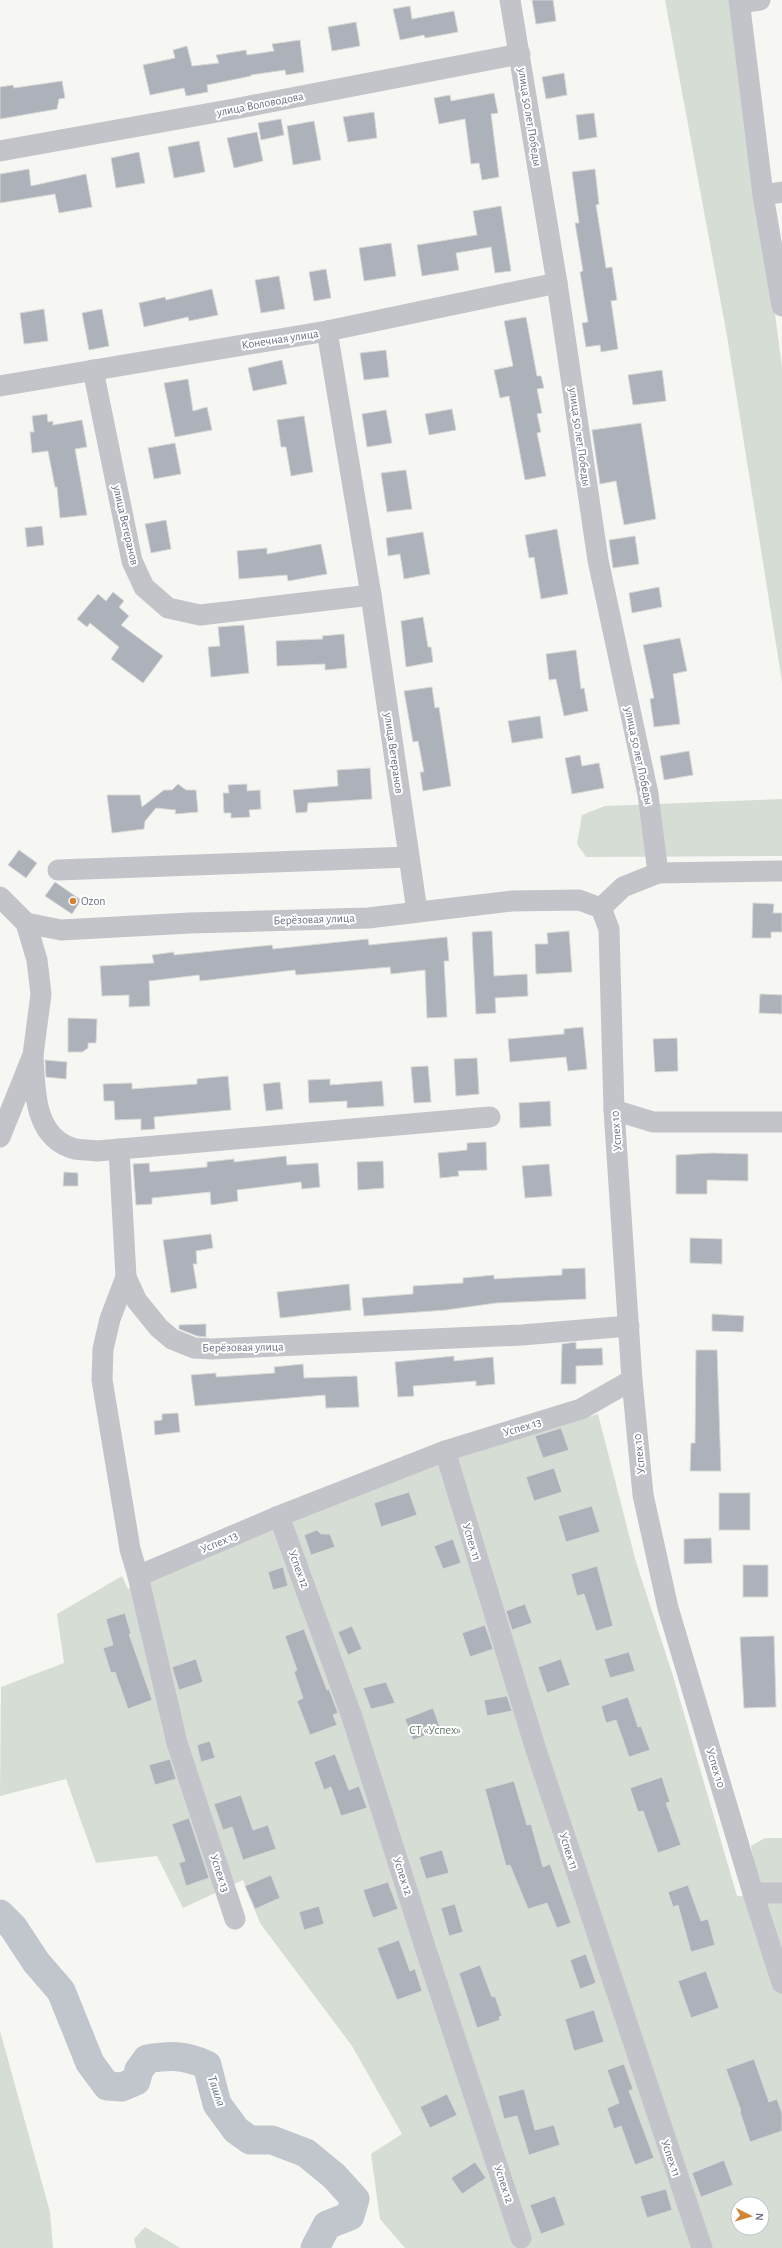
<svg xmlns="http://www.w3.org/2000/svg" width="782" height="2248" viewBox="0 0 782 2248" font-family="'Alegreya Sans',sans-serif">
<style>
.green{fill:#d6ddd5;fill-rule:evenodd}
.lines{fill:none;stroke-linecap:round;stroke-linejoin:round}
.river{stroke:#c1c6cd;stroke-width:29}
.building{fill:#adb1b9;stroke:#d7d8d6}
.minor{stroke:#c2c4c9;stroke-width:21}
.poi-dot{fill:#d48436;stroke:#fff;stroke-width:1.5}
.labels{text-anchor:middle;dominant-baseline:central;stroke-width:4;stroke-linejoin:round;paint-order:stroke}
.street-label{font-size:12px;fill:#687082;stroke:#fff}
.poi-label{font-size:12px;fill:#687082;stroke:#fff;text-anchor:start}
.park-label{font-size:12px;fill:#667a67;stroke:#fff}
.water-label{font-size:13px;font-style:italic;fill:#697685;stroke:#fff}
</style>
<rect width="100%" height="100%" fill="#f6f6f3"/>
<g class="green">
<path d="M665 0H734L782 367V682L727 336Z"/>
<path d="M782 799V856L586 857 577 844 582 815 605 806Z"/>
<path d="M598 1414 636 1562 673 1676 737 1896 782 1898V2248H405L380 2219 371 2154 402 2134 352 2046 260 1923 243 1880 183 1908 157 1856 96 1863 66 1779 0 1796 1 1687 64 1663 57 1614 122 1576 128 1589 155 1576 438 1462ZM738 2204H762V2228H738Z"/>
<path d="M765 1838H782V1890H766L758 1881 751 1846Z"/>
<path d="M0 2031 50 2212 53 2248H0Z"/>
<path d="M145 2227 180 2248H136L134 2239Z"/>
</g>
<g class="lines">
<path class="river" d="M0 1914 13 1927 36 1962 61 1991 90 2063 107 2086 122 2087 136 2081 139 2070 147 2059C171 2055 184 2055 207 2065L217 2104 236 2130 250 2140H272L306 2153 334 2176 355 2199 350 2216 327 2225 315 2248"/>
</g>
<g class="building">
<path d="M532 0H553L556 21 536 24Z"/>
<path d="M410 6 412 19 454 11 458 32 425 38 424 35 400 40 393 9Z"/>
<path d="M356 22 360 46 332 51 328 27Z"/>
<path d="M300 40 304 72 286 75 285 70 251 75V76L207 85 208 92 186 96 184 88 150 95 143 65 175 58 173 50 187 46 192 66 219 63 216 55 246 50 247 55 274 51 272 44Z"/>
<path d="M564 73 567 95 546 99 542 77Z"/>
<path d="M62 81 65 98 59 99 57 109 0 119V87L13 85 14 88Z"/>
<path d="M494 93 498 113 491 114 499 177 482 180 479 163 471 164 465 119 439 124 434 98 450 95 451 101Z"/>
<path d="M374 112 377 138 348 142 343 117Z"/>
<path d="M594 113 597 137 579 140 576 115Z"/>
<path d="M281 119 284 135 261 140 258 123Z"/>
<path d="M314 121 321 160 293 165 287 126Z"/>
<path d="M257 132 263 161 234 168 227 138Z"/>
<path d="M199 141 205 172 174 178 168 147Z"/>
<path d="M139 152 145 183 116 188 111 158Z"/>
<path d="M29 169 31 186 86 174 92 207 59 213 55 194 0 203V174Z"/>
<path d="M595 169 599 204 596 205 606 268 612 267 617 300 611 301 618 349 601 352 600 345 586 347 582 323 588 322 580 272 583 271 575 223H579L572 172Z"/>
<path d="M501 206 511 271 495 273 491 247 456 253 459 270 422 276 417 245 477 235 473 211Z"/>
<path d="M391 243 396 276 364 281 359 248Z"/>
<path d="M326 269 331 298 314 301 309 272Z"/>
<path d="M279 276 285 309 261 313 255 280Z"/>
<path d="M212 289 218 315 189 321 188 317 144 327 139 303 165 297 166 300Z"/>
<path d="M44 309 48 341 24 344 20 313Z"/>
<path d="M102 309 109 346 89 350 82 313Z"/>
<path d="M526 317 537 376H541L544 388 537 389 542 413 537 414 541 432 537 433 546 476 525 480 509 396 500 398 494 370 513 366 504 321Z"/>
<path d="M386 350 389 377 364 380 360 353Z"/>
<path d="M282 360 287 384 253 391 248 368Z"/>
<path d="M662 370 666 401 633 405 628 375Z"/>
<path d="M188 379 193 411 207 407 212 430 175 437 164 383Z"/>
<path d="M452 409 456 430 429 435 425 414Z"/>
<path d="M386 410 392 443 367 447 362 414Z"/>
<path d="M47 414 48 422 53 421V425L82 420 87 447 75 449 87 515 60 518 57 487H55L48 451 32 453 30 432H34L32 416Z"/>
<path d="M304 416 313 472 291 476 286 447H281L277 420Z"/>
<path d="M641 423 656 519 624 525 616 481 600 484 592 430Z"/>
<path d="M175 443 181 474 154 479 148 448Z"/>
<path d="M406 470 412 509 387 512 381 473Z"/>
<path d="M166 520 171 549 151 553 145 524Z"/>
<path d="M42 526 44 545 27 547 25 528Z"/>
<path d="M557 529 568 594 541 599 534 557 529 558 525 535Z"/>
<path d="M423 532 430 574 404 579 400 554 388 556 386 538Z"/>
<path d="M635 536 639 564 613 568 609 540Z"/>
<path d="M321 544 327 574 288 581 287 575 239 579 237 551 267 548V554Z"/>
<path d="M659 587 662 607 632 613 629 593Z"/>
<path d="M113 592 124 601 119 607 129 616 121 625 163 656 143 683 111 659 119 647 90 623 87 627 77 619 98 594 106 601Z"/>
<path d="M423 617 428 647H431L433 662 406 667 401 621Z"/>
<path d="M244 625 249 673 211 677 208 647 220 646 218 627Z"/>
<path d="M344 634 347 668 325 670V664L277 666 276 641 323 639 322 636Z"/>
<path d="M680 638 687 671 673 674 680 724 654 727 650 699 654 698 643 645Z"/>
<path d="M576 650 581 689 584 688 588 711 564 716 556 679 549 680 546 654Z"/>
<path d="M432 687 435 708 439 707 451 786 423 791 420 772H424L418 741 413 742 404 691Z"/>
<path d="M540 716 543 738 512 743 508 721Z"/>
<path d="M689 751 693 775 664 780 660 756Z"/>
<path d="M580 755 582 766 599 763 604 788 572 794 565 758Z"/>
<path d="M370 768 372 799 308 803 307 812 296 813 293 790 338 786 337 770Z"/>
<path d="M178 784 186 790H196L198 812 175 814 176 810 156 808 145 821 144 829 112 833 107 795H140L142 807 164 790H172Z"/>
<path d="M247 784V791L260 790 261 809 249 810 250 817 231 818V813H224L223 793H229L228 785Z"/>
<path d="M19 850 37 863 26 878 8 865Z"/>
<path d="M55 882 81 900 72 914 45 896Z"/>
<path d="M753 903 774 904 773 913H782V932H771V938H752Z"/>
<path d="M492 931 494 976 527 974 528 996 495 998 496 1013 476 1014 472 932Z"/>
<path d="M569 931 572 972 536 974 535 944H548L547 933Z"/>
<path d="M447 937 449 961H444L447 1017 427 1018 425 970 391 974 390 967 296 975 295 970 200 981 199 975 149 981 150 1006 129 1007V995L102 996 100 966 154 963 152 955 174 952V955L272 945 273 949 368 939 369 945Z"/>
<path d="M760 994 782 995V1014L759 1013Z"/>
<path d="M68 1018 97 1019 96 1043H88V1048L82 1052H68Z"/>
<path d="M583 1027 587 1069 568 1071 566 1057 510 1062 508 1039 564 1034V1029Z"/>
<path d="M677 1038 678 1071 655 1072 653 1039Z"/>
<path d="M477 1058 479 1094 456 1096 454 1059Z"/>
<path d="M45 1060 67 1062 66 1079 46 1077Z"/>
<path d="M428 1066 431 1102 414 1103 411 1067Z"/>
<path d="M228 1076 231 1110 154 1117 155 1129 141 1130V1119L115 1120 114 1101H104L103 1084 132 1083V1089L197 1084V1079Z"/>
<path d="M330 1079V1085L382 1081 384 1106 347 1108V1101L309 1103 308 1080Z"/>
<path d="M280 1082 283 1109 266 1111 263 1084Z"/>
<path d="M550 1101 551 1126 520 1128 519 1103Z"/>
<path d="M486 1142 487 1170 458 1171 459 1176 440 1178 438 1153 467 1150V1143Z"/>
<path d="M712 1153 748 1154V1181L707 1180V1194H676V1155Z"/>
<path d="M286 1156 287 1165 318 1163 320 1187 302 1189 301 1182 237 1190 238 1201 211 1205 210 1192 152 1198V1204L136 1205 133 1164 149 1163 150 1172 207 1167V1162L234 1159V1162Z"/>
<path d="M383 1161 384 1188 358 1190 357 1162Z"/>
<path d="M549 1164 552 1196 525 1198 522 1166Z"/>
<path d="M64 1172 78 1173V1186H63Z"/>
<path d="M211 1234 213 1248 196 1251 197 1264H193L197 1288 171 1293 163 1240Z"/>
<path d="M690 1238 722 1239V1264L690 1263Z"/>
<path d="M585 1268 586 1299 496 1303 446 1310 364 1316 362 1298 413 1294V1286L463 1283V1278L494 1275V1279L562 1275V1269Z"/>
<path d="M349 1284 351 1310 280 1318 277 1292Z"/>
<path d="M712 1314 744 1316 743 1332 712 1331Z"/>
<path d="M206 1324V1337L197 1336 179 1329V1325Z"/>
<path d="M576 1342V1349L602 1348 603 1365 576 1366V1384H561L562 1344Z"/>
<path d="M696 1350H717L721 1471H690L691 1443H695Z"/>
<path d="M454 1356V1361L493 1357 495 1384 476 1386V1381L413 1386 414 1396 398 1397 395 1362Z"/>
<path d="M303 1364 304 1378 357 1376 359 1407 326 1408 325 1395 195 1406 191 1375 216 1373V1377L275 1373 274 1367Z"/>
<path d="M178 1413 180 1432 155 1435 154 1421 162 1420V1414Z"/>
<path d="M561 1428 569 1450 543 1458 535 1436Z"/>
<path d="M554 1468 562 1492 534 1501 526 1477Z"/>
<path d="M409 1492 417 1515 381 1527 374 1503Z"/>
<rect x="719" y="1493" width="31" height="37"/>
<path d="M592 1506 600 1532 566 1542 558 1516Z"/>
<path d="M317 1530 321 1534H330L335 1547 311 1555 304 1535Z"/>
<path d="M711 1538 712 1563 684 1564V1539Z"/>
<path d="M453 1539 461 1563 443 1569 434 1546Z"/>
<rect x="743" y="1565" width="25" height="32"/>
<path d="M597 1566 613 1626 596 1631 584 1594 577 1596 571 1574Z"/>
<path d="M283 1567 288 1586 273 1590 268 1572Z"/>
<path d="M525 1604 532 1623 512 1630 506 1611Z"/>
<path d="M125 1613 131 1634H129L152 1700 128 1709 115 1672 111 1673 103 1648 113 1645 106 1619Z"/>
<path d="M485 1625 493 1649 470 1657 462 1633Z"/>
<path d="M352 1626 362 1649 348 1655 338 1632Z"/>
<path d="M304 1629 327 1690 329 1689 338 1713 333 1715 337 1725 310 1735 297 1701 303 1698 294 1672 297 1670 285 1636Z"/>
<path d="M774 1636 776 1707 744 1708 740 1637Z"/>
<path d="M629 1652 635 1671 610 1678 604 1659Z"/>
<path d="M196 1659 203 1682 179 1690 172 1667Z"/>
<path d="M561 1659 570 1685 547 1693 538 1667Z"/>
<path d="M386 1682 395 1703 371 1709 363 1688Z"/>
<path d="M507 1696 512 1711 487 1716 484 1700Z"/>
<path d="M628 1697 638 1727 641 1726 650 1750 629 1757 616 1720 606 1723 601 1706Z"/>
<path d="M433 1708 441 1730 413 1740 405 1719Z"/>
<path d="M210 1741 215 1758 201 1762 197 1745Z"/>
<path d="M335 1754 349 1790 359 1786 367 1808 341 1816 331 1787 324 1790 314 1762Z"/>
<path d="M170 1759 176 1779 155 1785 149 1765Z"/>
<path d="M662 1777 670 1802 666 1803 681 1845 658 1853 643 1811 638 1812 630 1788Z"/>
<path d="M514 1781 527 1825 531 1824 543 1867 550 1864 571 1923 557 1928 547 1903 528 1909 510 1865 506 1866 485 1789Z"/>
<path d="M241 1795 253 1830 268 1825 276 1849 243 1860 232 1827 223 1830 214 1804Z"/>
<path d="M189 1818 209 1878 186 1886 179 1863 185 1861 172 1824Z"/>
<path d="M442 1850 449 1873 426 1879 419 1857Z"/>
<path d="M271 1875 280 1898 255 1909 245 1886Z"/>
<path d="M388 1882 398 1909 373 1918 363 1890Z"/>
<path d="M688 1885 701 1921 708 1919 715 1945 691 1952 678 1905 673 1907 668 1892Z"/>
<path d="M455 1904 463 1932 449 1936 441 1908Z"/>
<path d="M319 1906 324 1924 304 1930 299 1912Z"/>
<path d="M399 1940 410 1971 415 1969 422 1991 397 2000 377 1948Z"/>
<path d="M586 1954 596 1983 580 1989 570 1960Z"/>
<path d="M480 1965 492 1997 495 1996 502 2016 499 2017 500 2020 477 2028 459 1973Z"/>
<path d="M706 1971 719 2008 691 2018 678 1981Z"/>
<path d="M594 2010 604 2042 574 2051 565 2019Z"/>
<path d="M754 2059 769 2102 777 2099 782 2113V2131L750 2142 740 2112 741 2111 726 2069Z"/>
<path d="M624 2064 633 2089 629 2091 654 2158 635 2165 621 2126 614 2129 607 2108 619 2103 607 2070Z"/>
<path d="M524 2089 535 2130 554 2125 560 2145 529 2155 517 2116 504 2119 498 2096Z"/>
<path d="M447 2094 457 2115 430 2128 420 2107Z"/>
<path d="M724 2160 733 2185 701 2197 692 2173Z"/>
<path d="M475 2162 486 2178 462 2194 451 2178Z"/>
<path d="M666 2189 672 2210 647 2218 640 2196Z"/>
<path d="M555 2196 565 2225 541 2234 530 2205Z"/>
</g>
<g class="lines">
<g class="minor">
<path d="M510 0 557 283 598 560 648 794 658 873"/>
<path d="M739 0 763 195 782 306"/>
<path d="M740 3 760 0"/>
<path d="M0 151 234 109 520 54"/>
<path d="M763 195 782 192"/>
<path d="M327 331 371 595 417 911"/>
<path d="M93 370 132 561 144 587 168 608 200 615 371 595"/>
<path d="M0 386 327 331 557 283"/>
<path d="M58 870 409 857"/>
<path d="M0 897 26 923 37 960 41 994 33 1055 0 1137"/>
<path d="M601 908 609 929 614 1110 632 1380 643 1495 668 1608 753 1893 782 1983"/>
<path d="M601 908 623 887 658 873 782 871"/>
<path d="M26 923 61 930 190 923 368 918 512 901 579 900 601 908"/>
<path d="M33 1055C35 1089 33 1138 75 1149 82 1150 90 1150 97 1151L490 1117"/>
<path d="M614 1110 653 1122H782"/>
<path d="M119 1149 126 1277 137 1301 159 1328 172 1339 194 1348 212 1349 522 1335 629 1326"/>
<path d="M126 1277 110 1319 103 1349 102 1380 130 1549 138 1576"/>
<path d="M445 1451 536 1750 702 2248"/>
<path d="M279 1516 351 1714 426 1950 521 2238"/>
<path d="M753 1893H782"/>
<path d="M235 1919 177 1743 138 1576 279 1516 445 1451 581 1409 632 1380"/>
</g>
</g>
<circle class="poi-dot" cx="73" cy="901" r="4"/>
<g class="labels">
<g class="street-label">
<text transform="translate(260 104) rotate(-11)">улица Воловодова</text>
<text transform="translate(530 117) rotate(81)">улица 50 лет Победы</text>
<text transform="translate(280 339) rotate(-9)">Конечная улица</text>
<text transform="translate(580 437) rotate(82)">улица 50 лет Победы</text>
<text transform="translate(126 525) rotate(77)">улица Ветеранов</text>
<text transform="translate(394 753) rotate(82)">улица Ветеранов</text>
<text transform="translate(639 756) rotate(78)">улица 50 лет Победы</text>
<text transform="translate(314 919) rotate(-2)">Берёзовая улица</text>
<text transform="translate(616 1131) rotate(-94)">Успех 10</text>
<text transform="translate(243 1347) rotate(-1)">Берёзовая улица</text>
<text transform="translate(522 1427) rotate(-17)">Успех 13</text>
<text transform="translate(639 1454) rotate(-96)">Успех 10</text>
<text transform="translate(219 1542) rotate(-23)">Успех 13</text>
<text transform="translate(472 1542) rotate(73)">Успех 11</text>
<text transform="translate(299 1569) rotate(70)">Успех 12</text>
<text transform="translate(716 1768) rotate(73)">Успех 10</text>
<text transform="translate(569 1851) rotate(72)">Успех 11</text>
<text transform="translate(220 1873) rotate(72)">Успех 13</text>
<text transform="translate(403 1876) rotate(72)">Успех 12</text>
<text transform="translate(671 2158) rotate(71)">Успех 11</text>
<text transform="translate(504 2184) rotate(72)">Успех 12</text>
</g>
<g class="poi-label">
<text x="81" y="901">Ozon</text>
</g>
<g class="park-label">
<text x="435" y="1730">СТ «Успех»</text>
</g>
<g class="water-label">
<text transform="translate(216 2091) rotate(71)">Ташла</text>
</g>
</g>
<g transform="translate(750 2216) rotate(95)"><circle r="19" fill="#ffffff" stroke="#c3c6cd"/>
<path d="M0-3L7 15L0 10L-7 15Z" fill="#d48436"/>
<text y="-6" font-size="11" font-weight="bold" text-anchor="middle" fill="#687082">N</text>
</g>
</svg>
